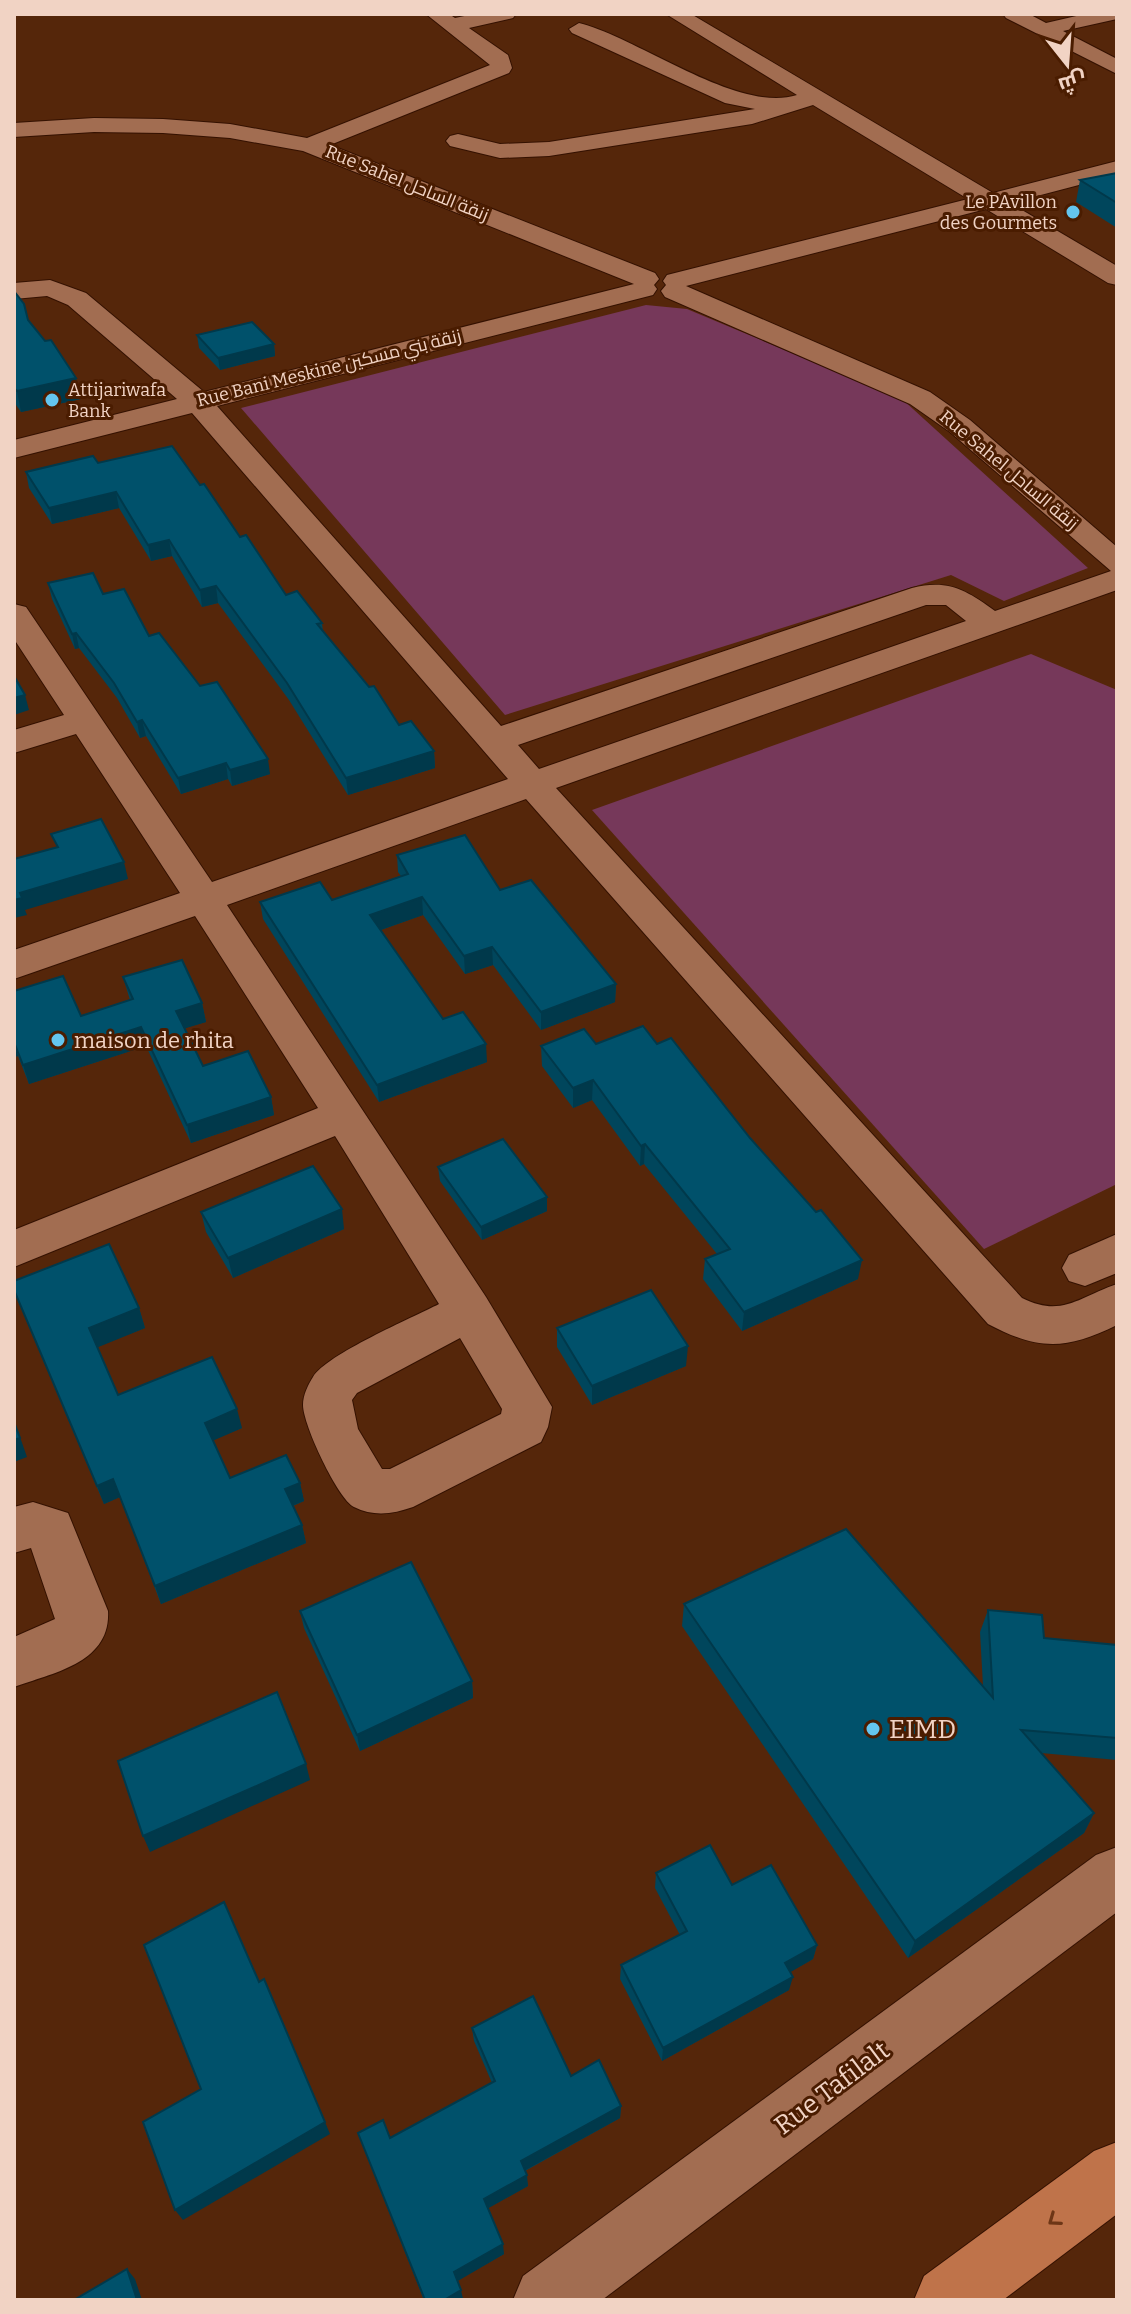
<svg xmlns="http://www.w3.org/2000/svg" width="1131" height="2314" viewBox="0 0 1131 2314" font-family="Bitter,Cairo,serif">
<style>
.green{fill:#76385a}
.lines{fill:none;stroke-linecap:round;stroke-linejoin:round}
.minor-casing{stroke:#341100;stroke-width:2}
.highway-casing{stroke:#341100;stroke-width:2}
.minor{fill:#a26d51;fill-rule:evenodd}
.highway{fill:#bf734a;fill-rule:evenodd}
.wall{fill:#00465c}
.shaded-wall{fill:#00394b}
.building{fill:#00516b;stroke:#00394b;stroke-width:2}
.oneway{stroke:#6d3616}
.poi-dot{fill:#64c5ee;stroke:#4a1c00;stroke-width:3}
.labels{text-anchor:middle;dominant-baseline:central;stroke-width:6;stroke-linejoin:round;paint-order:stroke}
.far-street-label{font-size:18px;fill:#f1d3c4;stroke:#4a1c00}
.far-poi-label{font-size:18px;fill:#f1d3c4;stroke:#4a1c00;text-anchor:end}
.poi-label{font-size:22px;fill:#f1d3c4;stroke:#4a1c00;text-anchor:start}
.near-poi-label{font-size:26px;fill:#f1d3c4;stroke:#4a1c00;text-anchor:start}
.near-street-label{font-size:26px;fill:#f1d3c4;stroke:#4a1c00}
</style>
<rect width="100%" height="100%" fill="#55260a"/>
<g class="green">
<path d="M646 305 687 309 902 399 1088 568 1004 601 951 575 505 715 241 408Z"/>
<path d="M1031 654 1117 690V1184L984 1249 592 810Z"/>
</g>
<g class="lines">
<defs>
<g id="minor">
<path d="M426 14H449L455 18 474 14H516L513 18 469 28 508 55 512 68 509 73 330 145 655 273 659 279 654 285 657 289 653 295 217 406 501 726 912 588C948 579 966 590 995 611L1111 571 950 432 910 404 665 297 661 291 666 285 663 281 667 275 968 199 813 105 752 124 549 156 500 158 450 146 446 141 450 136 458 134 500 144 549 142 755 109 725 103 572 33 569 29 579 23C639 38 738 114 797 95L666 14H691L993 193 1117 161V175L1010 203 1117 266V285L1108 283 986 209 686 286 930 392 970 420 1117 547V590L556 788 1022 1298C1062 1318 1079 1297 1117 1284V1325C1066 1350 1039 1351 988 1324L526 799 227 905 486 1297 552 1407 548 1427 541 1442 413 1507C393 1514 374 1517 354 1507 338 1499 303 1425 303 1405 303 1395 308 1385 313 1377 327 1354 412 1318 439 1304L335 1136 14 1267V1230L318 1108 195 916 14 979V950L180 893 76 734 14 753V730L64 715 14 639V604L26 607 212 882 508 779 192 413 14 458V440L177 399 68 305 47 296 14 299V283L50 280 86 293 204 392 634 284 303 151 230 138 163 133 94 132 14 137V123L94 118 163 119 230 124 307 138 490 65ZM926 605H946L966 621 539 769 518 745ZM460 1338 502 1409 501 1414 390 1469H382L358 1429 352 1400 357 1393Z"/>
<path d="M1003 14H1029L1046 23 1085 14H1117V19L1063 31 1117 59V74L1006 18Z"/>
<path d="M1117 1234V1273L1085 1286 1069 1281 1062 1268 1069 1255Z"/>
<path d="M33 1502 68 1513 108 1611C111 1663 53 1673 14 1687V1637L55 1619 31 1548 14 1553V1507Z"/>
<path d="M1117 1847V1912L602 2300H513L523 2276 1096 1855Z"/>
</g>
<path id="highway" d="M1117 2142V2214L1003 2300H914L924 2276 1094 2151Z"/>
</defs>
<use href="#minor" class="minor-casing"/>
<use href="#highway" class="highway-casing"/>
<use href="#minor" class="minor"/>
<use href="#highway" class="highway"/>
</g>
<g class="wall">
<path d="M1117 173V228L1076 202 1080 180Z"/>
<path d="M14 291 28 320 81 399 21 412 14 402Z"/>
<path d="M197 335 274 344 275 356 220 370 199 348Z"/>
<path d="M98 463 200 485 286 595 322 623 323 632 399 725 434 751 435 768 348 795 289 700 218 603 202 607 172 556 151 561 119 508 52 524 29 488 26 472Z"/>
<path d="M48 583 103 594 149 636 270 774 232 786 228 779 181 794 146 736 140 738 117 698 79 648 75 649 52 599Z"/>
<path d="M397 855 500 890 616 984 615 1002 541 1030 493 965 465 974 423 915 381 930 443 1019 487 1062 379 1102 263 919 260 902 332 900 401 876 398 872Z"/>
<path d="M123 977 202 1003 206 1022 184 1028 203 1066 271 1097 274 1115 191 1143 146 1046 29 1084 18 1056 14 1057V991L81 1016 130 1000Z"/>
<path d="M657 1044 858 1279 742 1331 703 1279 705 1259 717 1254 644 1164 640 1166 592 1100 573 1108 542 1066 541 1046Z"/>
<path d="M438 1167 547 1197V1211L482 1240 440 1181Z"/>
<path d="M201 1212 344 1229 233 1278 206 1232Z"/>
<path d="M14 1291 139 1308 145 1328 97 1347 118 1395 242 1428 213 1440 230 1478 300 1483 304 1501 293 1506 302 1525 306 1543 161 1604 120 1497 104 1504Z"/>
<path d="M557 1328 686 1366 592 1405 557 1347Z"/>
<path d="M684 1604 983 1686 980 1632 988 1610 1044 1638 1117 1645V1760L1041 1753 1094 1813 1084 1833 908 1958 682 1626Z"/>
<path d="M300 1611 472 1681 473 1698 360 1751 304 1628Z"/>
<path d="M656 1873 817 1945 813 1959 790 1972 789 1990 662 2061 620 1979 621 1965 680 1935 655 1888Z"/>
<path d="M472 2028 571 2076 621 2106 620 2118 525 2171 528 2186 488 2208 504 2254 457 2281 463 2299 424 2300 358 2133 390 2138 492 2083 474 2041Z"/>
</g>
<g class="shaded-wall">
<path d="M274 344 275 356 220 370 218 358Z"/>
<path d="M76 378 81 399 21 412 17 391Z"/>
<path d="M116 492 119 508 52 524 49 508Z"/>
<path d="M169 540 172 556 151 561 148 545Z"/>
<path d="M216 586 218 603 202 607 200 590Z"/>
<path d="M76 633 79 648 75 649 72 634Z"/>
<path d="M25 695 29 710 14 715V698Z"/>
<path d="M142 720 146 736 140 738 137 722Z"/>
<path d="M434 751 435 768 348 795 346 778Z"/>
<path d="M268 759 270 774 232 786 230 770Z"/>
<path d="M226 763 228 779 181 794 178 778Z"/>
<path d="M124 862 128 879 25 910 27 915 14 918V900L20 893Z"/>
<path d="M422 897 423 915 372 933 370 915Z"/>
<path d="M492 947 493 965 465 974 464 956Z"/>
<path d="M616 984 615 1002 541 1030V1012Z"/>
<path d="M202 1003 206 1022 180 1030 176 1011Z"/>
<path d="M141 1027 146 1046 29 1084 23 1065Z"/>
<path d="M14 1044 18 1056 14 1057Z"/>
<path d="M486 1044 487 1062 379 1102 377 1085Z"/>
<path d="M593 1080 592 1100 573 1108V1088Z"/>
<path d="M271 1097 274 1115 191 1143 187 1125Z"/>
<path d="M645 1144 644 1164 640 1166 641 1146Z"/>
<path d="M547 1197V1211L482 1240 481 1227Z"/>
<path d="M342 1209 344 1229 233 1278 228 1258Z"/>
<path d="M862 1260 858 1279 742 1331 744 1312Z"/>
<path d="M139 1308 145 1328 96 1348 89 1328Z"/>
<path d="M688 1346 686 1366 592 1405V1386Z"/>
<path d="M237 1409 242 1428 210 1442 205 1423Z"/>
<path d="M14 1420 27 1457 14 1462Z"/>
<path d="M113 1479 120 1497 104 1504 97 1486Z"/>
<path d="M300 1483 304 1501 289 1507 285 1489Z"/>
<path d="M302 1525 306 1543 161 1604 155 1586Z"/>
<path d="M472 1681 473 1698 360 1751 357 1735Z"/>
<path d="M306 1764 310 1780 150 1852 143 1836Z"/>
<path d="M1094 1813 1084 1833 908 1958 915 1941Z"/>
<path d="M817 1945 813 1959 782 1977 785 1963Z"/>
<path d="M793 1977 789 1990 662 2061 663 2048Z"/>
<path d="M621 2106 620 2118 522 2172 521 2161Z"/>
<path d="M325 2122 330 2134 183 2220 175 2210Z"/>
<path d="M527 2175 528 2186 485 2210 484 2199Z"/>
<path d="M503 2244 504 2254 456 2282 454 2272Z"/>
<path d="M127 2269 135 2279 142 2300H137Z"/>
<path d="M461 2290 463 2299 462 2300H444Z"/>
</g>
<g class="building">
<path d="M1117 173V203L1080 180Z"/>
<path d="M14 291 24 304 28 320 45 341 51 340 76 378 17 391 14 388Z"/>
<path d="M252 322 274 344 218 358 197 335Z"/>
<path d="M172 446 200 485 204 484 240 537 246 535 286 595 297 591 322 623 317 624 369 687 374 686 399 725 411 721 434 751 346 778 287 683 216 586 200 590 169 540 148 545 116 492 49 508 26 472 93 456 98 463Z"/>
<path d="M93 573 103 594 124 589 149 636 159 633 200 686 217 682 268 759 230 770 226 763 178 778 142 720 137 722 114 683 76 633 72 634 48 583Z"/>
<path d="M14 676 25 695 14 698Z"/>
<path d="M101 819 124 862 20 893 22 898 14 900V859L58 847 51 834Z"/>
<path d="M465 835 500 890 531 880 616 984 541 1012 492 947 464 956 422 897 370 915 443 1019 463 1012 486 1044 377 1085 260 902 320 882 332 900 408 874 397 855Z"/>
<path d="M182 960 202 1003 176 1011 203 1066 248 1051 271 1097 187 1125 141 1027 23 1065 14 1042V991L63 976 81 1016 133 999 123 977Z"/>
<path d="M643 1026 657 1044 671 1038 750 1138 816 1212 821 1210 862 1260 744 1312 705 1259 730 1249 645 1144 641 1146 593 1080 573 1088 541 1046 584 1029 596 1044Z"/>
<path d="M503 1139 547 1197 481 1227 438 1167Z"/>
<path d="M313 1166 342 1209 228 1258 201 1212Z"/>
<path d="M109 1244 139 1308 89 1328 118 1395 212 1357 237 1409 205 1423 230 1478 286 1455 300 1483 285 1489 302 1525 155 1586 113 1479 97 1486 14 1290V1281Z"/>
<path d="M651 1290 688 1346 592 1386 557 1328Z"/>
<path d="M14 1422 20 1438 14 1440Z"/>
<path d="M846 1529 993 1698 988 1610 1042 1615 1044 1638 1117 1645V1738L1021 1730 1094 1813 915 1941 684 1604Z"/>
<path d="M411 1562 472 1681 357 1735 300 1611Z"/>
<path d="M277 1692 306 1764 143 1836 118 1761Z"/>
<path d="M710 1845 732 1885 771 1865 817 1945 785 1963 793 1977 663 2048 621 1965 687 1931 656 1873Z"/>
<path d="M224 1902 259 1982 264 1979 325 2122 175 2210 143 2122 201 2089 144 1945Z"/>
<path d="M533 1996 571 2076 599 2060 621 2106 521 2161 527 2175 484 2199 503 2244 454 2272 461 2290 444 2300H425L358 2133 383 2120 390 2138 495 2081 472 2028Z"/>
<path d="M127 2269 137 2300H74Z"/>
</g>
<defs><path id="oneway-chevron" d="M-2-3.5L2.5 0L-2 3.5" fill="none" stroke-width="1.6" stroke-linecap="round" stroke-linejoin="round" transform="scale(2)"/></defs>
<use class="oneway" href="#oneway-chevron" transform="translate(1054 2220) rotate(144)"/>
<g class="poi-dot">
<circle cx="1073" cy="212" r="8"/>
<circle cx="52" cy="400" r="8"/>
<circle cx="58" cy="1040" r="8"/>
<circle cx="873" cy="1729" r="8"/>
</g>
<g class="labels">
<g class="far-street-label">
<text transform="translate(407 183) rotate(22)">Rue Sahel زنقة الساحل</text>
<text transform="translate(329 368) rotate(-14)">Rue Bani Meskine زنقة بني مسكين</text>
<text transform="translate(1009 470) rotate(40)">Rue Sahel زنقة الساحل</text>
</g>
<g class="far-poi-label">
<text x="1057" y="202">Le PAvillon<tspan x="1057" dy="21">des Gourmets</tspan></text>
<text x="68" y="390" text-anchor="start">Attijariwafa<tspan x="68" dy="21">Bank</tspan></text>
</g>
<g class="poi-label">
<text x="74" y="1040">maison de rhita</text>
</g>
<g class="near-poi-label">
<text x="889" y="1729">EIMD</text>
</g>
<g class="near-street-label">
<text transform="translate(832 2088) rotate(-37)">Rue Tafilalt</text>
</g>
</g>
<rect width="1131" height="2314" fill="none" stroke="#f1d3c4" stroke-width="32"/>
<g transform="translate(1067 64) rotate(163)" stroke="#4a1c00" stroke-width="6" paint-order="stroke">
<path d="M0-6L14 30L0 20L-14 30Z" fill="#f1d3c4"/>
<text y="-12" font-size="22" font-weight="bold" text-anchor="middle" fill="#f1d3c4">ش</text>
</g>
</svg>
